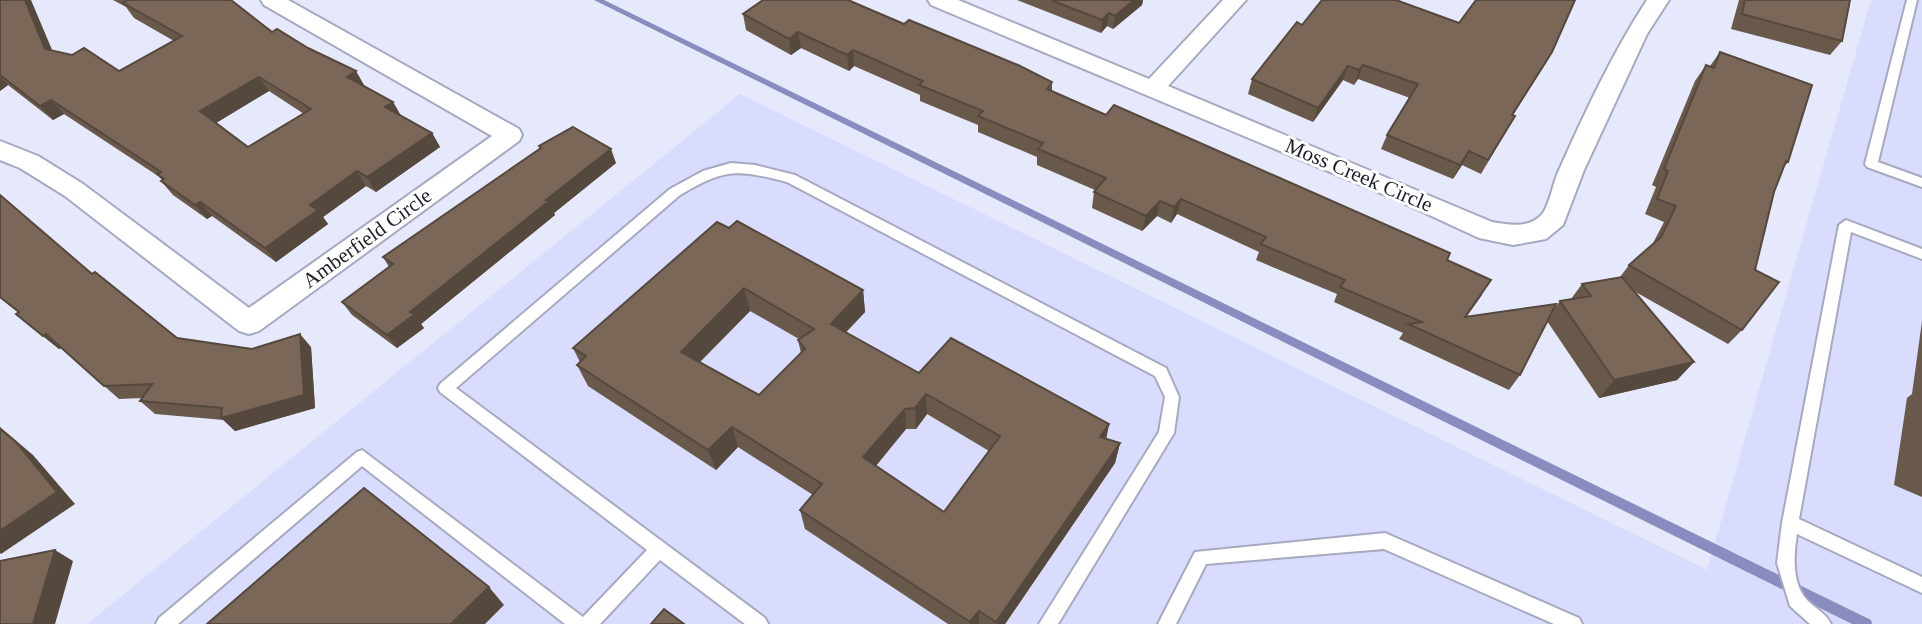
<svg xmlns="http://www.w3.org/2000/svg" width="1922" height="624" viewBox="0 0 1922 624" font-family="Georgia,serif">
<style>
.built{fill:#d9dcfd}
.lines{fill:none;stroke-linecap:round;stroke-linejoin:round}
.stream{fill:#888cbe;fill-rule:evenodd}
.service-casing{stroke:#a7a9c1;stroke-width:4}
.minor-casing{stroke:#a7a9c1;stroke-width:4}
.service{fill:#fff;fill-rule:evenodd}
.minor{fill:#fff;fill-rule:evenodd}
.wall{fill:#69594b;fill-rule:evenodd}
.shaded-wall{fill:#55483d}
.building{fill:#7a6757;stroke:#55483d;stroke-width:2;fill-rule:evenodd}
.labels{text-anchor:middle;dominant-baseline:central;stroke-width:6;stroke-linejoin:round;paint-order:stroke}
.street-label{font-size:21px;fill:#1d1e27;stroke:#fff}
</style>
<rect width="100%" height="100%" fill="#e6e8fc"/>
<path class="built" d="M1871 0H1922V624H87L740 94 1707 570Z"/>
<g class="lines">
<path class="stream" d="M594 0H604L1871 620 1872 624H1852Z"/>
<defs>
<g id="service">
<path d="M1907 0H1917L1878 162 1922 178V187L1867 167 1865 164Z"/>
<path d="M731 163 755 165 795 175 1166 368 1179 397 1174 433 1058 624H1039L1159 432 1165 397 1155 376 787 182C736 169 726 168 680 195L456 388 765 618 768 624H745L660 560 600 624H565L362 466 178 624H156L159 618 357 452 362 450 583 617 647 550 440 392 438 388 440 384 670 189 703 171Z"/>
<path d="M1846 220 1922 249V259L1851 232 1799 519 1922 577V593L1797 534C1794 554 1792 577 1803 595 1811 607 1825 611 1831 624H1810L1790 606 1777 563 1782 523 1839 225Z"/>
<path d="M1385 533 1579 618 1582 624H1554L1384 549 1206 564 1176 624H1158L1195 552Z"/>
</g>
<g id="minor">
<path d="M261 0H288L519 129 522 135 519 141 259 331 249 334 239 331 65 196 20 168 0 160V141L38 156 83 184 249 308 492 136 264 5Z"/>
<path d="M928 0H958L1149 79 1223 0H1246L1168 86 1492 222C1509 225 1531 229 1543 213 1551 201 1553 181 1560 168 1586 110 1613 52 1647 0H1669L1647 34 1584 170 1563 225 1546 239 1513 245 1479 238 1397 200 931 5Z"/>
</g>
</defs>
<use href="#service" class="service-casing"/>
<use href="#minor" class="minor-casing"/>
<use href="#service" class="service"/>
<use href="#minor" class="minor"/>
</g>
<g class="wall">
<path d="M0 0 52 51 119 71 174 41 134 18 126 7 113 0H231L272 32 393 102 401 116 432 133 440 147 376 192 366 186 323 217 328 224 276 262 212 216 207 219 173 195 161 181 162 180 158 176 64 114 53 120 8 85 0 91ZM269 91 304 114 248 147 216 123Z"/>
<path d="M1017 0H1143L1142 5 1113 29 1107 26 1101 33Z"/>
<path d="M1739 0H1850L1842 41 1830 55 1731 29Z"/>
<path d="M743 14 904 24 1052 82V91L1447 260 1482 295 1467 316 1553 310 1560 301 1571 299 1582 284 1620 277 1629 265 1652 245 1664 222 1645 214 1656 187 1652 185 1695 81 1706 65 1710 66 1720 52 1788 162 1784 167 1774 192 1755 270 1742 330 1728 344 1632 290 1694 362 1677 380 1599 398 1547 321 1520 375 1509 390 1399 339 1403 333 1334 302 1337 294 1256 260 1259 252 1177 214 1171 223 1157 216 1142 231 1092 208 1094 192 1095 190 1037 165V157L978 132V125L920 101V95L854 66 849 71 801 48 791 55 746 30Z"/>
<path d="M1459 23 1552 52 1513 115 1507 130 1481 174 1462 165 1453 179 1381 149 1387 135 1410 98 1358 79 1354 85 1343 80 1313 122 1248 94 1252 79Z"/>
<path d="M539 146 616 163 554 213 555 215 421 324 424 328 397 348 352 315 342 302 389 267 383 257 540 149Z"/>
<path d="M0 195 92 274 177 338 252 349 311 347 315 408 235 431 224 420 155 414 140 401 142 398 119 399 61 348 59 349 32 327 16 314 18 312 0 298Z"/>
<path d="M729 228 863 290 865 312 846 332 919 373 1109 424 1106 438 1120 443 1115 463 1005 624H948L805 529 800 510 813 495 738 447 716 470 588 386 577 365 580 362 573 348ZM750 311 799 339 798 340 801 353 759 395 699 363ZM927 414 989 451 944 512 876 466 906 429H916Z"/>
<path d="M1922 321V497L1894 485 1907 398 1912 394Z"/>
</g>
<g class="shaded-wall">
<path d="M25 0H31L58 64 45 49Z"/>
<path d="M1134 0H1143L1142 5 1113 29 1115 16Z"/>
<path d="M1109 13 1107 26 1101 33 1102 20Z"/>
<path d="M798 32 801 48 791 55 789 39Z"/>
<path d="M853 50 854 66 849 71 847 55Z"/>
<path d="M1552 52 1544 66 1504 129 1512 115Z"/>
<path d="M1363 65 1358 79 1354 85 1359 70Z"/>
<path d="M1348 66 1343 80 1313 122 1318 108Z"/>
<path d="M356 71 364 85 355 91 347 77Z"/>
<path d="M0 77 8 85 0 91Z"/>
<path d="M259 77 269 91 211 126 200 111Z"/>
<path d="M51 100 64 114 53 120 40 106Z"/>
<path d="M393 102 401 116 385 107Z"/>
<path d="M432 133 440 147 376 192 367 177Z"/>
<path d="M611 149 616 163 554 213 555 215 421 324 424 328 397 348 387 335 410 312 546 200Z"/>
<path d="M1469 151 1462 165 1453 179 1460 165Z"/>
<path d="M357 171 366 186 323 217 328 224 276 262 265 248 310 205Z"/>
<path d="M1181 199 1177 214 1171 223 1174 207Z"/>
<path d="M1160 201 1157 216 1142 231 1146 216Z"/>
<path d="M200 202 212 216 207 219 195 205Z"/>
<path d="M744 288 750 311 688 374 681 352Z"/>
<path d="M863 290 865 312 834 345 831 324Z"/>
<path d="M46 334 61 348 59 349 43 336Z"/>
<path d="M300 334 311 347 315 408 235 431 221 418Z"/>
<path d="M1694 362 1677 380 1599 398 1614 380Z"/>
<path d="M926 394 927 414 916 429 915 408Z"/>
<path d="M905 409 906 429 866 477 863 457Z"/>
<path d="M1109 424 1105 445 1100 437Z"/>
<path d="M0 427 33 455 75 504 1 554 0 553Z"/>
<path d="M732 427 738 447 716 470 708 450Z"/>
<path d="M1120 443 1115 463 1005 624H996V622Z"/>
<path d="M55 550 73 561 55 624H33Z"/>
<path d="M489 587 504 605 485 624H451Z"/>
<path d="M979 611V624H970V622Z"/>
</g>
<g class="building">
<path d="M0 0H25L45 49 72 55 84 48 119 71 182 36 123 3 128 0H231L272 32 277 29 308 48 356 71 347 77 393 102 385 107 432 133 367 177 357 171 310 205 318 210 265 248 200 202 195 205 161 181 164 179 157 174 161 172 51 100 40 106 0 75ZM259 77 311 109 248 147 200 111Z"/>
<path d="M763 0H848L904 24 909 20 1018 65 1052 82 1047 89 1106 115 1114 105 1450 253 1447 260 1491 280 1465 317 1556 304 1520 375 1408 324 1422 322 1340 287 1345 280 1261 244 1266 237 1181 199 1174 207 1160 201 1146 216 1094 192 1106 178 1038 149 1043 143 978 116 983 111 919 85 923 81 853 50 847 55 798 32 789 39 743 14Z"/>
<path d="M1051 0H1134L1115 16 1109 13 1102 20Z"/>
<path d="M1322 0H1396L1459 23 1476 0H1575L1552 52 1512 115 1515 116 1488 160 1469 151 1460 165 1387 135 1418 84 1363 65 1359 70 1348 66 1318 108 1252 79 1297 22 1302 25Z"/>
<path d="M1745 0H1850L1842 41 1742 14Z"/>
<path d="M1720 52 1812 85 1788 162 1786 161 1774 192 1755 270 1779 282 1742 330 1629 265 1661 237 1676 206 1657 199 1668 171 1664 169 1706 65 1714 68Z"/>
<path d="M573 127 611 149 546 200 549 201 410 312 415 314 387 335 342 302 393 264 383 257 541 148 539 146Z"/>
<path d="M0 195 92 274 95 272 177 338 252 349 300 334 304 395 221 418 222 408 140 401 152 384 104 386 46 334 43 336 16 314 19 312 0 297Z"/>
<path d="M737 221 863 290 831 324 919 373 951 338 1109 424 1100 437 1120 443 996 622 979 611 970 622 800 510 822 484 732 427 708 450 577 365 586 356 573 348 717 222 729 228ZM744 288 814 329 798 340 805 349 759 395 681 352ZM926 394 1000 436 944 512 863 457 905 409 915 408Z"/>
<path d="M1622 277 1694 362 1614 380 1560 301 1591 296 1582 284Z"/>
<path d="M0 429 16 442 57 492 0 531Z"/>
<path d="M364 488 489 587 451 624H207Z"/>
<path d="M55 550 33 624H0V561Z"/>
<path d="M664 609 684 624H651Z"/>
</g>
<g class="labels">
<g class="street-label">
<text transform="translate(1359 175) rotate(23)">Moss Creek Circle</text>
<text transform="translate(367 238) rotate(-36)">Amberfield Circle</text>
</g>
</g>
</svg>
